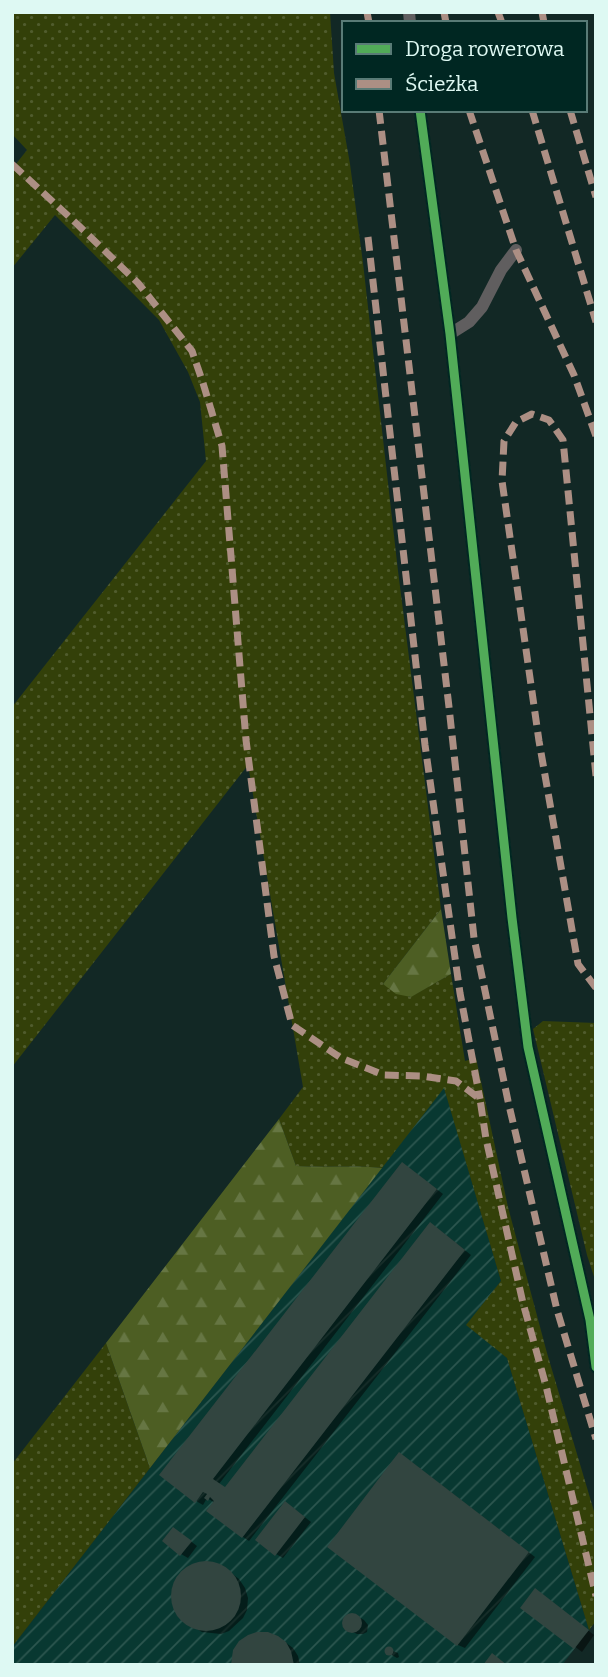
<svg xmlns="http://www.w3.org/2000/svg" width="608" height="1677" viewBox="0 0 608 1677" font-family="Bitter,serif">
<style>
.industrial{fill:url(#industrial-furrows)}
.grass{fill:url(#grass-dots)}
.forest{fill:url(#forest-firs)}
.shadow{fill:#0007}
.building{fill:#324540}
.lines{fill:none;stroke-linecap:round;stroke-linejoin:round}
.lane{stroke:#605e5f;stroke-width:12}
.quiet{stroke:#ac8f84;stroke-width:7;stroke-dasharray:14 7;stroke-linecap:butt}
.cycleway-casing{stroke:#002722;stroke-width:13}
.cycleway{stroke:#51ab58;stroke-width:9}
</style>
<defs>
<pattern id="industrial-furrows" width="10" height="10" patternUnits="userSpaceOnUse" patternTransform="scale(1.75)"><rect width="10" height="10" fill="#083831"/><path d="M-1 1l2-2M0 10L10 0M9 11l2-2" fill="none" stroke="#2c564f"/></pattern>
<pattern id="grass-dots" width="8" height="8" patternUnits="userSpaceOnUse" patternTransform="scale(1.75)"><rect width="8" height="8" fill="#334009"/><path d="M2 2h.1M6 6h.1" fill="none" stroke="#505c2d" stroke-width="1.8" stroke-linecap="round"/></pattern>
<pattern id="forest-firs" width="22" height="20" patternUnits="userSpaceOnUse" patternTransform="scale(1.75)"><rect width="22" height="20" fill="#4d5e23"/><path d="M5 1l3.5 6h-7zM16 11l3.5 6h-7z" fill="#667643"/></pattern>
</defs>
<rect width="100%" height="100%" fill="#122825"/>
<path class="industrial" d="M444 1087 501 1281 467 1325 507 1358 589 1630 562 1665H12V1647Z"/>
<g class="grass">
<path d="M12 12H330L334 73 350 164 363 263 398 571 441 909 383 984 410 997 451 974 465 1061 476 1058 508 1207 547 1353 596 1518V1621L589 1630 507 1358 466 1325 501 1281 444 1088 382 1168C353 1165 325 1168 296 1166L279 1119 303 1087 248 765 12 1067V707L206 461 200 402 188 372 159 320 55 215 12 268V169L27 150 12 134Z"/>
<path d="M543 1021 596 1023V1283L587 1255 533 1029Z"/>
<path d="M106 1343 150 1468 12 1647V1464Z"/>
</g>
<g class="forest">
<path d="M441 909 451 974 411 997 396 994 383 984Z"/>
<path d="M279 1119 296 1166C325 1168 353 1165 382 1168L150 1468 106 1343Z"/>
</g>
<g class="shadow">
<path d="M409 1168 443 1194 219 1484 225 1489 437 1228 471 1255 249 1541 243 1537 215 1503 207 1498 203 1505 196 1501Z"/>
<path d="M406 1458 535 1557 465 1648 458 1645Z"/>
<path d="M292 1507 311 1522 283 1558 276 1554Z"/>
<path d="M180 1533 197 1546 188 1558 181 1554Z"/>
<path d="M201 1563H212L223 1567 239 1579 245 1588 248 1598 247 1610 243 1618 229 1631 221 1634 202 1632 185 1622 177 1614 173 1604V1593L176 1582 182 1573 191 1567Z"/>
<path d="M542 1594 594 1635 582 1652 522 1607Z"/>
<path d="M350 1615 357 1616 364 1620 368 1625 367 1632 363 1634H357L349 1630 345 1625 346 1619Z"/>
<path d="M285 1642 293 1648 298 1656 300 1665H233Z"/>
<path d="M388 1649 398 1653 399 1657 397 1658 390 1654 387 1651Z"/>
</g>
<g class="building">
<path d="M402 1162 437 1189 213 1479 225 1487 430 1222 465 1250 242 1538 206 1511 214 1501 210 1497 208 1501 204 1498 207 1494 203 1492 195 1503 159 1475Z"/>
<path d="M399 1452 529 1552 457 1646 327 1547Z"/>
<path d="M285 1501 305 1517 275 1556 255 1540Z"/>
<path d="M173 1527 192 1541 180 1556 162 1541Z"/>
<circle cx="206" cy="1596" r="35"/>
<path d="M535 1588 589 1630 574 1649 520 1608Z"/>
<circle cx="352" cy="1623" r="10"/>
<path d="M257 1632H268L278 1636 286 1642 291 1651 294 1665H231L233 1650 239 1641 248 1635Z"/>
<circle cx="389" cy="1651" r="4.5"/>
<path d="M492 1653 507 1665H483Z"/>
</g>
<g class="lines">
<g class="lane">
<path d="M409 12 410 23"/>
<path d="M420 110 450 334 512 918 528 1047 590 1320 596 1367"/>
<path d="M450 334 469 322 482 307 501 270 516 250"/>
</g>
<g class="quiet">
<path d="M367 12 369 23"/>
<path d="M444 12 446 23"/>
<path d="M498 12 502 23"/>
<path d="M542 12 544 23"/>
<path d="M379 110 449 707 474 938 508 1101 557 1310 596 1439"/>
<path d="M469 110 516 250 574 375 596 436"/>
<path d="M532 110 596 322"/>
<path d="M570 110 596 197"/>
<path d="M12 164 77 224 138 283 192 351 203 383 222 446 246 740 274 956 292 1025 341 1058 384 1075 422 1076 456 1081 480 1099 486 1139 523 1303 546 1386 596 1596"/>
<path d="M368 237 425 745 460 993 480 1099"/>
<path d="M596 776 563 440 549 420 532 414 516 422 504 441 502 481 539 741 578 964 596 988"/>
</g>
<defs>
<path id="cycleway" d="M420 110 450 334 512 918 528 1047 590 1320 596 1367"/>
</defs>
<use href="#cycleway" class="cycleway-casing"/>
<use href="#cycleway" class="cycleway"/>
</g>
<rect width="608" height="1677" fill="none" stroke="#def9f3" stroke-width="28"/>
<rect x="342" y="21" width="245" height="91" fill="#002722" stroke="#597b76" stroke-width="2"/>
<rect x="356" y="44" width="35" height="10" fill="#51ab58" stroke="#597b76" stroke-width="2"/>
<text x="405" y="56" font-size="21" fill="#def9f3">Droga rowerowa</text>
<rect x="356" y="79" width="35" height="10" fill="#ac8f84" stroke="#597b76" stroke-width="2"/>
<text x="405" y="91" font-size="21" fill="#def9f3">Ścieżka</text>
</svg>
